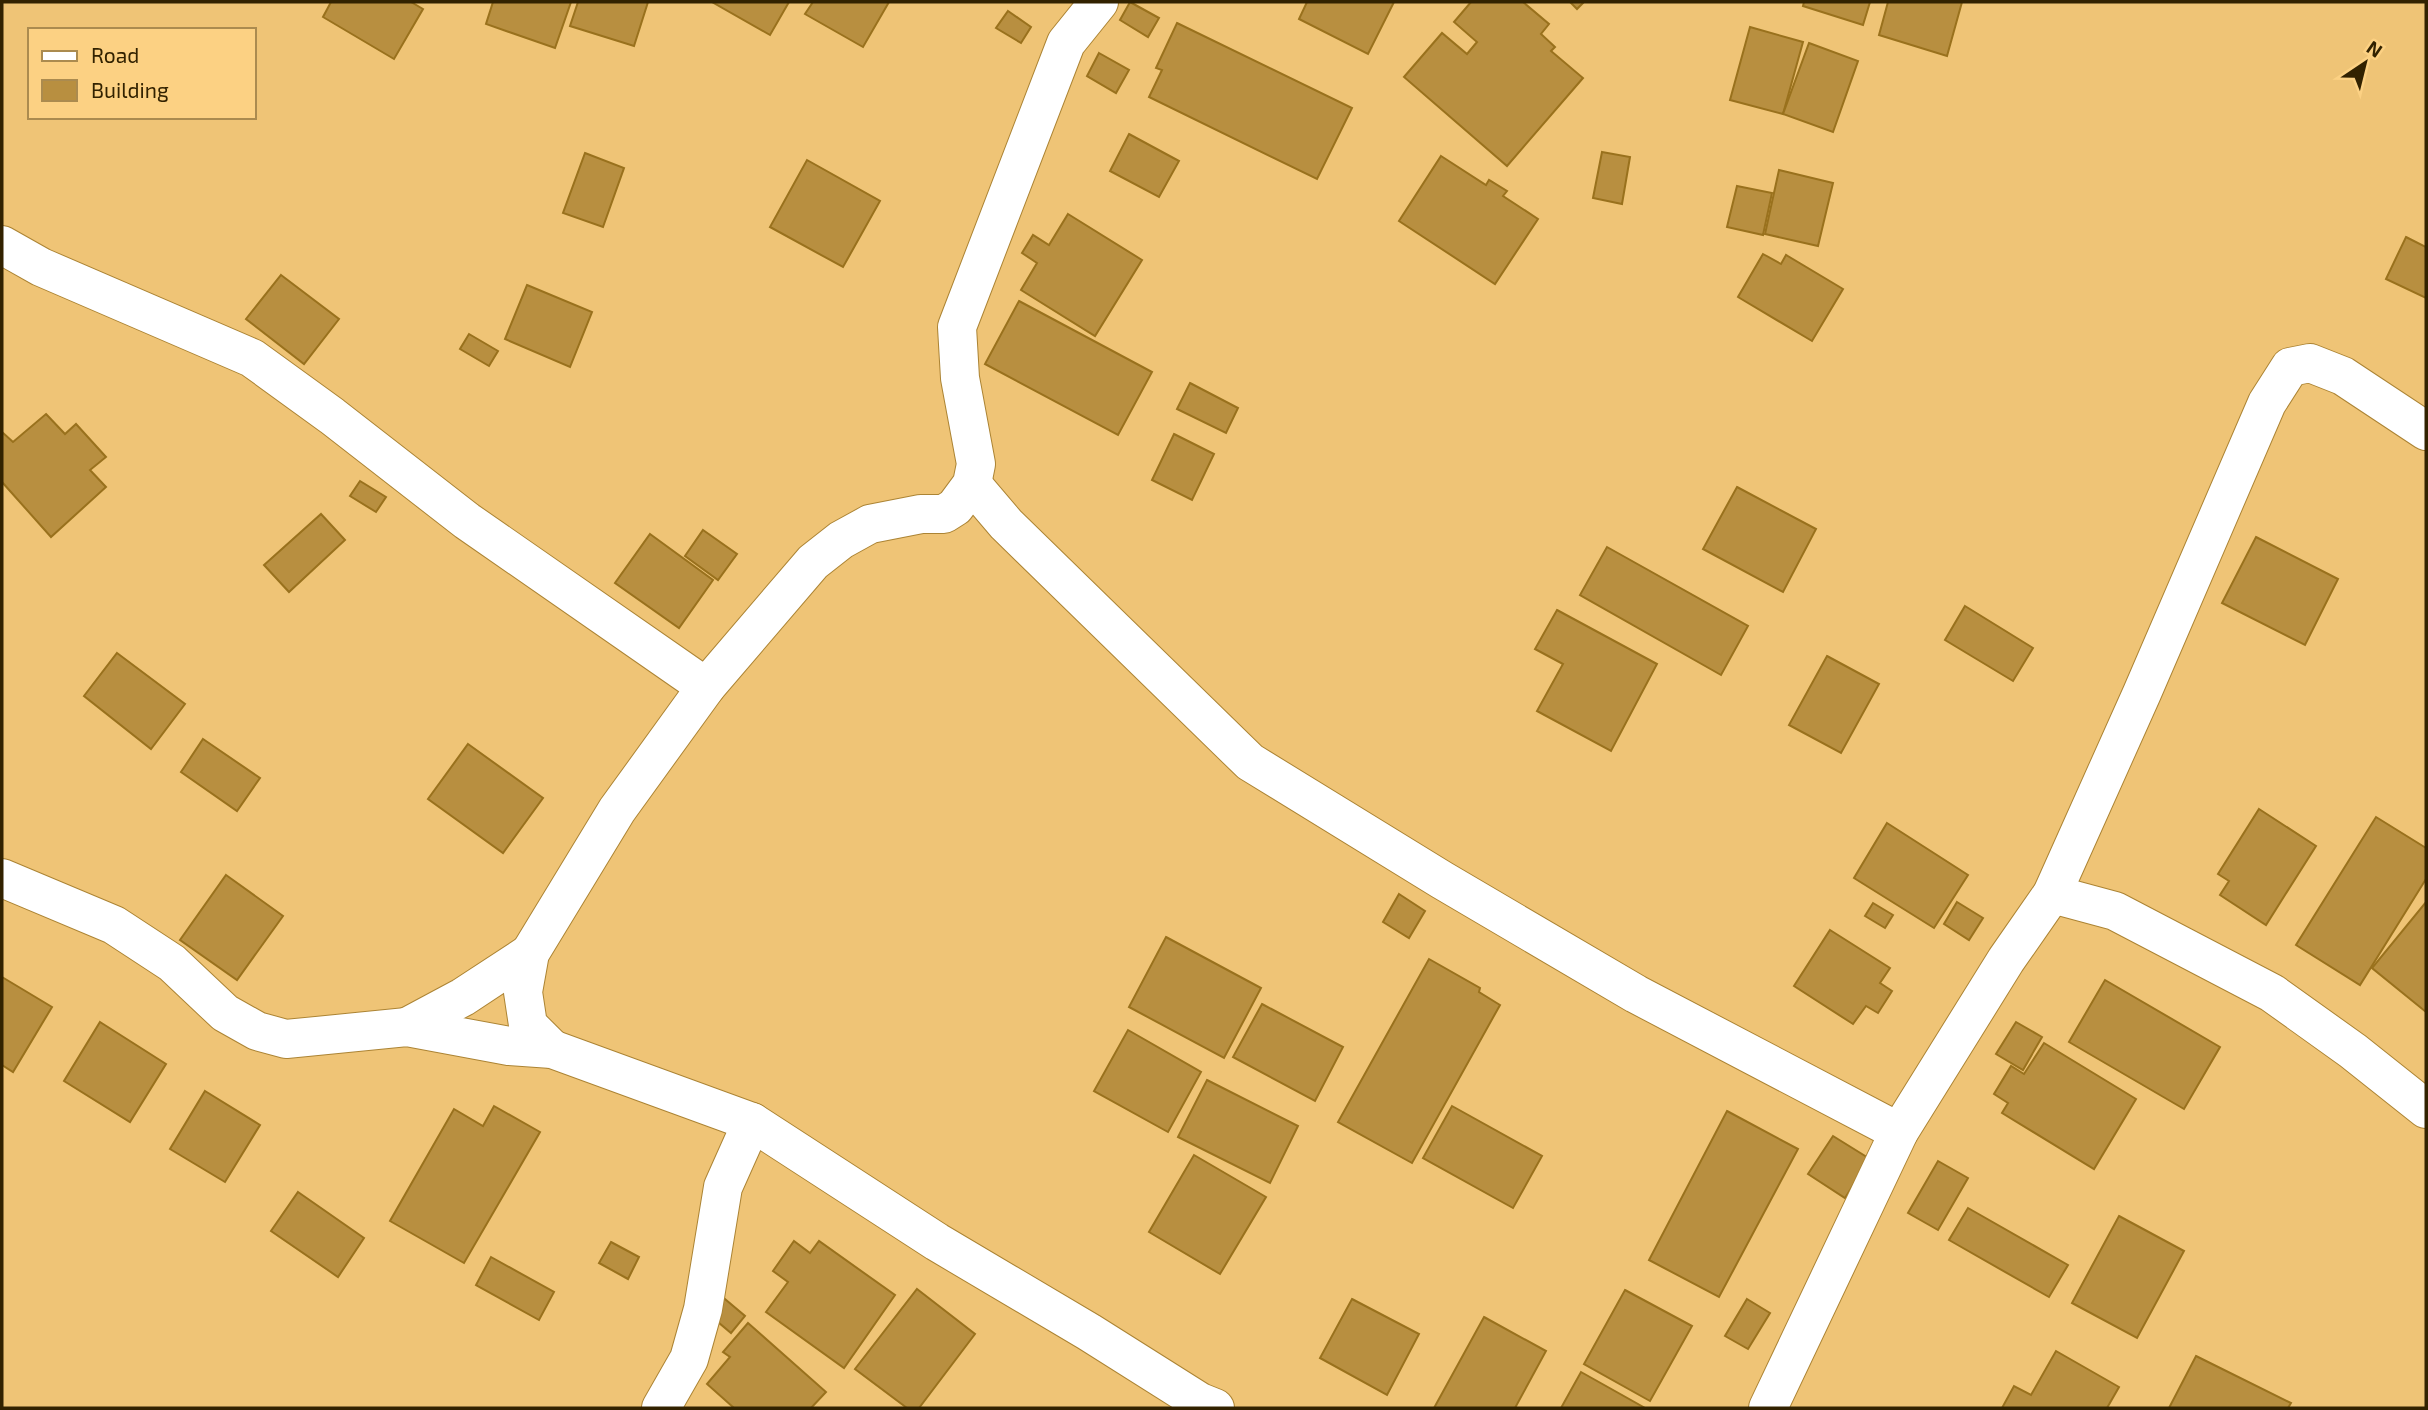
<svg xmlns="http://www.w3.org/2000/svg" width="2428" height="1410" viewBox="0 0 2428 1410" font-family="'Exo 2',sans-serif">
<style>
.building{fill:#b88f40;stroke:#99711d;stroke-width:2}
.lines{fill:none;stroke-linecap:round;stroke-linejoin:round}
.minor-casing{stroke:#ac8434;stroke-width:40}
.minor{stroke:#fff;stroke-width:38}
</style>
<rect width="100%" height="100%" fill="#efc476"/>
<g class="building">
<path d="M331 2H411L423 9 394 59 323 17Z"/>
<path d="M493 2H571L555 48 486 24Z"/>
<path d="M578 2H648L634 46 570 26Z"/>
<path d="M712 2H789L770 35Z"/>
<path d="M813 2H889L863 47 805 14Z"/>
<path d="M1130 2 1159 18 1148 37 1120 20Z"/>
<path d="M1307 2H1394L1368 54 1299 19Z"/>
<path d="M1471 2H1523L1549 24 1541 34 1555 47 1551 51 1583 78 1507 166 1404 77 1442 33 1467 54 1477 42 1454 22Z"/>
<path d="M1570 2H1584L1577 9Z"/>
<path d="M1804 2H1870L1863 25 1803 6Z"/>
<path d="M1888 2H1962L1947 56 1879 35Z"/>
<path d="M1008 11 1031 27 1021 43 996 28Z"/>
<path d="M1177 23 1352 108 1317 179 1149 97 1162 70 1156 68Z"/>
<path d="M1750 27 1803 42 1783 114 1730 100Z"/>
<path d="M1809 43 1858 61 1833 132 1783 114Z"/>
<path d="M1099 53 1129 70 1116 93 1087 76Z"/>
<path d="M1129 134 1179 161 1159 197 1110 171Z"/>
<path d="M1602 152 1630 157 1622 204 1593 198Z"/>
<path d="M585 153 624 168 603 227 563 213Z"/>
<path d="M1441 156 1486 185 1489 180 1507 191 1503 196 1538 219 1495 284 1399 221Z"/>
<path d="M807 160 880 201 843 267 770 227Z"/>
<path d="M1779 170 1833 183 1818 246 1765 234Z"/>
<path d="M1737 186 1772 193 1763 235 1727 227Z"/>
<path d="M1068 214 1142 260 1095 336 1021 290 1037 263 1022 253 1033 235 1049 245Z"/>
<path d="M2406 237 2426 247V298L2386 279Z"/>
<path d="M1763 254 1781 264 1786 255 1843 289 1812 341 1738 297Z"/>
<path d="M281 275 339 319 304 364 246 319Z"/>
<path d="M527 285 592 312 570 367 505 339Z"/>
<path d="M1019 301 1152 372 1118 435 985 364Z"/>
<path d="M469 334 498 351 489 366 460 349Z"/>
<path d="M1190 383 1238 408 1226 433 1177 409Z"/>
<path d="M46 414 65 434 76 424 106 457 90 470 106 487 51 537 2 482V432L13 442Z"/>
<path d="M1174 434 1214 454 1192 500 1152 480Z"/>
<path d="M360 481 386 497 376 512 350 496Z"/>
<path d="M1737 487 1816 529 1783 592 1703 549Z"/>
<path d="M321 514 345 540 289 592 264 565Z"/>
<path d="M703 530 737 554 718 580 685 556Z"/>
<path d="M650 534 713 580 679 628 615 583Z"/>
<path d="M2256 537 2338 579 2305 645 2222 603Z"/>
<path d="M1607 547 1748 626 1721 675 1580 595Z"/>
<path d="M1965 606 2033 648 2013 681 1945 640Z"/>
<path d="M1557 610 1657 664 1611 751 1537 711 1563 664 1535 649Z"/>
<path d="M117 653 185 704 151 749 84 696Z"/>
<path d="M1827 656 1879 684 1841 753 1789 725Z"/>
<path d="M203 739 260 778 237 811 181 772Z"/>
<path d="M468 744 543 798 503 853 428 799Z"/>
<path d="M2259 809 2316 846 2266 925 2220 895 2229 881 2218 874Z"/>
<path d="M2376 817 2426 848V879L2360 985 2296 945Z"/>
<path d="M1887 823 1968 875 1934 928 1854 878Z"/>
<path d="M226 875 283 916 237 980 180 940Z"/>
<path d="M1399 894 1425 911 1409 938 1383 922Z"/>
<path d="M1957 902 1983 918 1969 940 1944 924Z"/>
<path d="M2426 902V1012L2372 968Z"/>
<path d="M1873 903 1893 915 1885 928 1865 916Z"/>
<path d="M1830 930 1890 968 1880 983 1892 991 1878 1013 1866 1006 1853 1024 1794 986Z"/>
<path d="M1166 937 1261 988 1224 1058 1129 1007Z"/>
<path d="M1429 959 1480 988 1479 992 1500 1005 1412 1163 1338 1122Z"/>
<path d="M2 977 52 1007 13 1072 2 1065Z"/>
<path d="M2105 980 2220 1047 2184 1109 2069 1042Z"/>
<path d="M1262 1004 1343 1047 1315 1101 1233 1057Z"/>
<path d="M100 1022 166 1064 130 1122 64 1081Z"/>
<path d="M2016 1022 2042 1037 2023 1070 1996 1054Z"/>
<path d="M1128 1030 1201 1072 1168 1132 1094 1091Z"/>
<path d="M2044 1043 2136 1099 2094 1169 2002 1113 2008 1103 1994 1094 2011 1066 2024 1074Z"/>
<path d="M1207 1080 1298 1126 1270 1183 1178 1137Z"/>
<path d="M205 1091 260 1125 225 1182 170 1149Z"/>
<path d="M494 1106 540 1132 464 1263 390 1221 454 1109 483 1126Z"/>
<path d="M1452 1106 1542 1156 1513 1208 1423 1158Z"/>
<path d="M1727 1111 1798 1149 1719 1297 1649 1260Z"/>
<path d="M1833 1136 1870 1159 1845 1198 1808 1174Z"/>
<path d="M1194 1155 1266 1197 1220 1274 1149 1232Z"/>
<path d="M1938 1161 1968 1178 1938 1230 1908 1213Z"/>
<path d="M298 1192 364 1238 338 1277 271 1231Z"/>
<path d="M1968 1208 2068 1265 2049 1297 1949 1240Z"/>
<path d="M2119 1216 2184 1251 2137 1338 2072 1303Z"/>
<path d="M794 1241 810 1253 819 1241 895 1295 844 1368 766 1312 788 1282 773 1271Z"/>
<path d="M611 1242 639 1257 628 1279 599 1263Z"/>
<path d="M491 1257 554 1292 539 1320 476 1285Z"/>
<path d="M917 1289 975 1334 919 1408H907L855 1369Z"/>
<path d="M1625 1290 1692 1326 1650 1401 1584 1364Z"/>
<path d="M719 1294 745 1316 731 1333 705 1311Z"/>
<path d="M1352 1299 1419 1334 1387 1395 1320 1358Z"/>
<path d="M1747 1299 1770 1313 1748 1349 1725 1336Z"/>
<path d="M1484 1317 1546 1351 1515 1408H1434Z"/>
<path d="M748 1323 826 1392 811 1408H734L707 1384 730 1357 723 1352Z"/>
<path d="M2056 1351 2119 1387 2107 1408H2002L2014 1386 2031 1395Z"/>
<path d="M2196 1356 2291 1403 2288 1408H2169Z"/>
<path d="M1581 1372 1645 1408H1561Z"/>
</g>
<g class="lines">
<defs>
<g id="minor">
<path d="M2 245 41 267 252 358 332 416 467 521 706 687"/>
<path d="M972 484 1006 524 1250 762 1442 880 1636 994 1899 1132"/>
<path d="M2 878 114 925 172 963 225 1013 257 1031 286 1039 407 1027 509 1046 552 1049 752 1122 937 1242 1089 1332 1200 1402 1215 1408"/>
<path d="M2052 894 2115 911 2272 993 2353 1051 2426 1109"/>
<path d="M407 1027 463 997 530 953"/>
<path d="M552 1049 528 1025 523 992 530 953 617 810 706 687 813 562 841 540 870 524 921 514H944L955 507 972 484 976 464 960 378 957 327 1066 43 1099 2"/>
<path d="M661 1408 689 1359 703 1309 723 1187 752 1122"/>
<path d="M1768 1408 1899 1132 2006 960 2052 894 2142 693 2267 403 2290 367 2310 363 2343 376 2426 431"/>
</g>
</defs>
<use href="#minor" class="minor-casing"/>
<use href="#minor" class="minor"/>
</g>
<rect width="2428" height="1410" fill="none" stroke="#322200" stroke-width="7"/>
<rect x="28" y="28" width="228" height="91" fill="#fcd183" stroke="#ab8b4f" stroke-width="2"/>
<rect x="42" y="51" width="35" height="10" fill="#ffffff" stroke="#ab8b4f" stroke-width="2"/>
<text x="91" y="63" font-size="21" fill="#322200">Road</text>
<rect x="42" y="80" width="35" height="21" fill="#b88f40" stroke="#ab8b4f" stroke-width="2"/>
<text x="91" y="98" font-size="21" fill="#322200">Building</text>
<g transform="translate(2365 63) rotate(35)" stroke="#fcd183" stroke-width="5" paint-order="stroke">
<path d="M0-5L12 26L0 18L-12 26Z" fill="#322200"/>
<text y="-10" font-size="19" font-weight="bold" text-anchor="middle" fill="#322200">N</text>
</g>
</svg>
